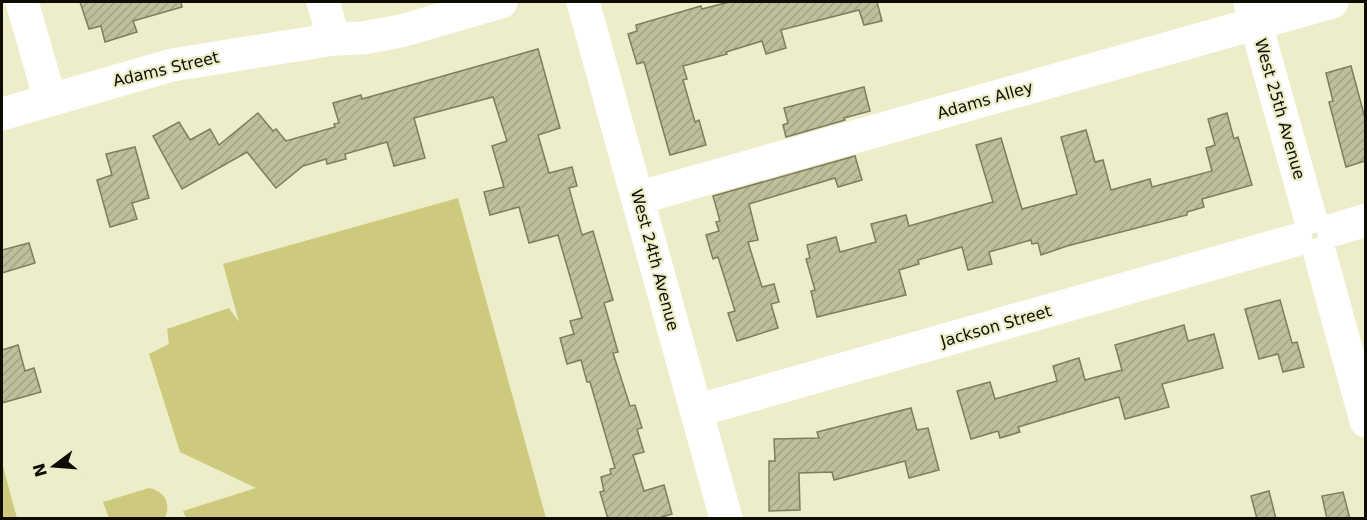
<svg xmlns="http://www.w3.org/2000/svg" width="1367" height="520" viewBox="0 0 1367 520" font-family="'DejaVu Sans',sans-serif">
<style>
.park{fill:#cdca7d}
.building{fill:url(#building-hatch);stroke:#7e7d5c;stroke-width:1.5}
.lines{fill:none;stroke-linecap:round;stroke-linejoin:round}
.minor{stroke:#fff;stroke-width:33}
.labels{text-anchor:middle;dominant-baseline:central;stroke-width:4.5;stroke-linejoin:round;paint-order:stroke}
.street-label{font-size:16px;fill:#0d0d03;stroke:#ededc9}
</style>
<defs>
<pattern id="building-hatch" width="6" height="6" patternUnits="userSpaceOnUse" patternTransform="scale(1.5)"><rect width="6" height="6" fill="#c0bf9c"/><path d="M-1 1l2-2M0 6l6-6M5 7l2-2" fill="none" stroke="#a4a385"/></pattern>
</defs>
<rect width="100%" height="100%" fill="#ededc9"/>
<g class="park">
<path d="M458 198 546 518H186L183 511 256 488 180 452 149 354 169 344 167 329 229 308 239 322 223 264Z"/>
<path d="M2 463 17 518H2Z"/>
<path d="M149 488C165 491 171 504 165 518H109L103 502Z"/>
</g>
<g class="building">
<path d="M80 2H181L182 7 133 21 137 32 105 42 101 26 89 29Z"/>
<path d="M729 2H877L882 21 864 25 859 10 781 30 786 48 766 54 762 41 726 52 727 54 683 66 687 79 683 80 695 122 699 120 706 145 670 155 644 62 637 64 628 34 637 31 636 25 701 6 702 9Z"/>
<path d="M538 49 560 128 538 135 549 173 572 167 577 186 569 188 582 235 593 231 613 300 604 303 618 352 613 353 630 406 635 405 642 428 637 429 644 452 633 455 644 491 664 485 672 514 655 519H608L600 492 604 491 601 477 611 474 610 469 615 468 590 382H587L581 360 567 364 560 338 574 334 570 321 582 318 558 235 529 243 519 207 490 215 484 192 504 187 492 146 507 141 493 97 414 118 425 158 394 166 387 142 345 154 346 159 327 164 326 159 303 166 276 188 247 152 182 189 153 136 179 122 190 140 210 129 219 145 258 113 273 131 276 129 286 141 335 127 334 124 339 123 333 103 361 95 362 99Z"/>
<path d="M1351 66 1365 118V161L1346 167 1329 102 1333 101 1326 73Z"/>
<path d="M864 87 870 111 844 118 845 120 786 137 783 125 788 123 784 108Z"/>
<path d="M1227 113 1234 139 1238 137 1252 185 1202 199 1204 207 1187 212V215L1067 246 1041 255 1038 243 1032 244 1031 240 989 252 992 264 968 270 962 247 918 260 919 264 899 270 906 295 817 317 811 291 815 290 806 259 810 258 807 245 836 237 840 252 876 242 871 224 906 215 909 226 993 202 976 145 1001 138 1022 209 1077 194 1061 137 1086 130 1095 162 1103 160 1111 190 1150 179 1152 187 1212 171 1206 148 1215 145 1208 119Z"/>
<path d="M135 147 149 198 132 203 137 219 110 227 97 180 112 175 106 154Z"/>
<path d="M855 156 862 180 838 187 835 178 749 204 758 240 748 242 762 287 774 284 779 302 771 304 778 328 737 341 728 313 735 311 718 257 713 259 706 235 719 231 716 222 720 221 713 196Z"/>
<path d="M29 243 35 263 2 273V250Z"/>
<path d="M1280 300 1292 343 1297 342 1304 367 1283 372 1278 354 1259 359 1245 309Z"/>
<path d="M1184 325 1188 341 1214 334 1223 368 1162 384 1169 407 1125 419 1119 397 1018 427 1020 432 1000 438 998 431 971 439 957 391 990 382 995 399 1057 381 1053 366 1079 358 1085 380 1122 370 1115 345Z"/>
<path d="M18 345 25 371 34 368 41 392 2 403V350Z"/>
<path d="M911 408 917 430 928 428 939 470 909 478 905 461 834 480 832 472 799 473 800 510 769 511V461H775L774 439 819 438 817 432Z"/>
<path d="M1269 491 1276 519H1257L1251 496Z"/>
<path d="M1343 492 1350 519H1327L1322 496Z"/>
</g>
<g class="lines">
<g class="minor">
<path d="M22 2 50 99"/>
<path d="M323 2 334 39"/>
<path d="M583 2 726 518"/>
<path d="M1250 3 1310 217"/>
<path d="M2 114 172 65 334 39 363 38 401 31 501 2"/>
<path d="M638 198 1332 2"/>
<path d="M1333 230 1366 220"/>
<path d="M1320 254 1366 421"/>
<path d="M696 411 1296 240"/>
</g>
</g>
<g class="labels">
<g class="street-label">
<text transform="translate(166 69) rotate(-13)">Adams Street</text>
<text transform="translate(985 100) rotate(-16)">Adams Alley</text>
<text transform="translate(1280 109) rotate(74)">West 25th Avenue</text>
<text transform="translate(655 260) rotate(75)">West 24th Avenue</text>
<text transform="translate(996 326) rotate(-16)">Jackson Street</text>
</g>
</g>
<rect width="1367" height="520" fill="none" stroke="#0d0d03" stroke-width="6"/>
<g transform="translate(54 466) rotate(254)" stroke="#ededc9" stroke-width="4.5" paint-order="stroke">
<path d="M0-4.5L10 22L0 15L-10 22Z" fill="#0d0d03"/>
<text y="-9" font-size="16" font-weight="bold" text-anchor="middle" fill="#0d0d03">N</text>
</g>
</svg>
